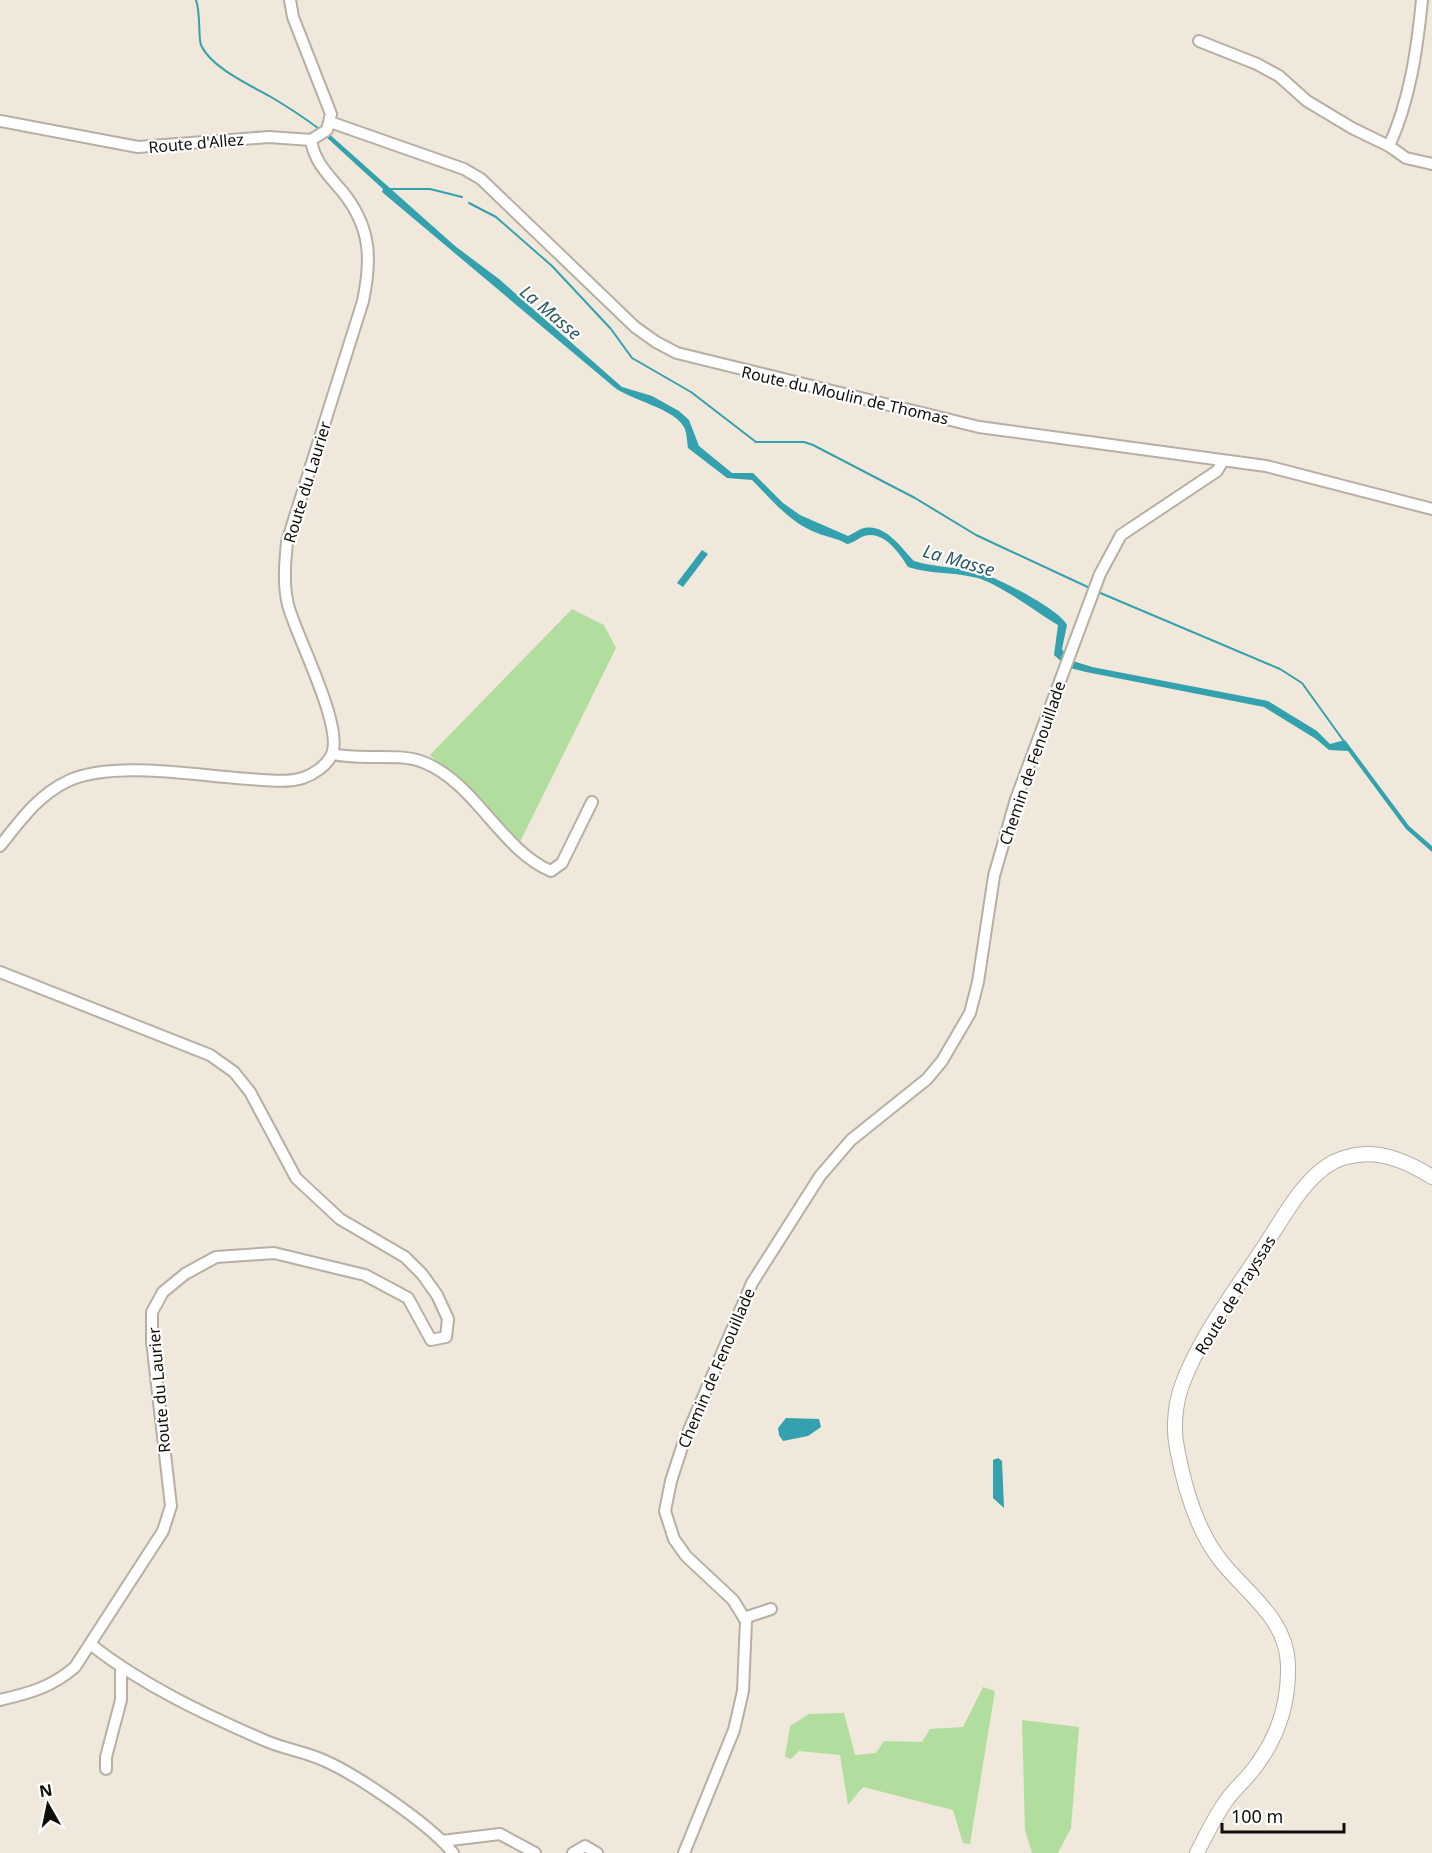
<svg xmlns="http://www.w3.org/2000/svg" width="1432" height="1853" viewBox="0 0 1432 1853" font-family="'Noto Sans',sans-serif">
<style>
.green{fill:#b1de9f}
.water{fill:#33a1ae}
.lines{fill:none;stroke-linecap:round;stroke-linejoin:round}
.stream{stroke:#33a1ae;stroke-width:2}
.minor-casing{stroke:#b6afa3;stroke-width:14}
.major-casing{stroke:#b6afa3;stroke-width:16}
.minor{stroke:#fff;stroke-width:10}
.major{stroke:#fff;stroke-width:14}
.labels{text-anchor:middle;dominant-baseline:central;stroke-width:4.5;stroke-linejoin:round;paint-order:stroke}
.street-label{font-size:16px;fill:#110e0a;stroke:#fff}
.water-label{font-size:18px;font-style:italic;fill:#2b595f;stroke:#fff}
</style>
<rect width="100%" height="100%" fill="#efe8db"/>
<g class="green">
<path d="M572 609 604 625 616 648 520 842 430 755Z"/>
<path d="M983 1687 995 1691 970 1844 963 1843 953 1810 863 1787 848 1805 840 1755 799 1751 791 1759 785 1757 790 1726 809 1714 844 1713 855 1755 876 1753 884 1741 922 1742 930 1729 963 1727Z"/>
<path d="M1022 1720 1079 1727 1071 1828 1058 1853H1032L1025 1830Z"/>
</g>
<g class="water">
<path d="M328 133 455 246 499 279 622 387 652 396 679 411 689 420 699 446 732 473H753L783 503 800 515 848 536C853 534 856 531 861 529 884 521 901 548 914 561 933 567 954 567 974 571 993 575 1059 609 1067 625L1062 649 1067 656 1063 663 1054 655 1058 625C1036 612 996 581 973 577 952 572 929 574 908 567 900 554 884 530 864 536 858 538 854 543 847 544 837 538 827 537 817 533 790 523 771 499 752 480L727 478 688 448C687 442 687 435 685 429 677 409 630 400 614 387L382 192 383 189 325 136Z"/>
<path d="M702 550 708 554 683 587 677 583Z"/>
<path d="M1073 661 1092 667 1268 701 1317 731 1330 744 1345 740 1409 826 1432 846V852L1406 829 1348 751 1329 750 1316 739 1264 707 1086 672 1070 668Z"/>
<path d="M786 1418 819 1419 821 1427 808 1436 783 1441 779 1435 778 1428Z"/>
<path d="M998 1458 1002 1461 1004 1508 993 1498V1460Z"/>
</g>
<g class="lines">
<g class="stream">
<path d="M196 0C201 15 198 37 201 45 211 68 252 86 271 97 288 107 306 119 322 131"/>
<path d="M388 189H430L462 197"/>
<path d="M469 203 496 217 552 266 611 329 632 358 691 392 756 442H804L813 445 915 498 976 535 1092 589"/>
<path d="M1098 592 1280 669 1302 683 1343 740"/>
</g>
<defs>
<g id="minor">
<path d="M1199 41 1257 64 1279 76 1307 101 1352 128 1389 146 1406 158 1432 164"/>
<path d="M0 121 138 147 269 137 311 140 327 130 331 114 293 17 290 0"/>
<path d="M330 122 464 169 481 179 635 327 656 342 677 353 979 427 1266 466 1432 509"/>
<path d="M1389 146C1410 100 1417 50 1422 0"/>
<path d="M333 754C361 761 397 752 423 762 475 782 501 850 551 871L562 863 592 802"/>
<path d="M0 846C20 821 38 795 68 781 114 760 198 776 249 779 266 780 287 783 303 778 314 774 326 766 331 756 346 730 296 636 288 605 283 584 285 563 287 542L363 301C372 258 371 227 342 191 328 175 314 161 311 140"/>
<path d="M0 972 210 1055 234 1072 250 1092 296 1178 340 1219 405 1257 422 1274 437 1295 448 1319 446 1337 431 1340 408 1298 365 1275 274 1253 216 1257 185 1274 163 1292 152 1312V1341L171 1506 163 1531 75 1667C52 1687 30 1693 0 1700"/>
<path d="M744 1618 771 1609"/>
<path d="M90 1644C142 1685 206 1715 266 1741 285 1749 305 1752 323 1760 356 1774 431 1825 453 1853"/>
<path d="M106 1769V1757L121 1700V1668"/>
<path d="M442 1841 500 1834 535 1853"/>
<path d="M573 1853 585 1846 597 1853"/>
<path d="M684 1853 734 1730 743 1691 746 1621 733 1600 686 1556 674 1539 665 1511 671 1481 683 1444 752 1283 820 1176 851 1140 927 1079 942 1061 970 1013 978 982 994 876 1016 799 1100 574 1121 535 1217 471 1223 461"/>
</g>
<path id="major" d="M1197 1853C1206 1835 1214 1818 1226 1801 1235 1788 1249 1777 1258 1763 1279 1734 1289 1701 1288 1665 1287 1619 1247 1594 1221 1561 1197 1531 1184 1486 1177 1448 1173 1429 1175 1404 1182 1385 1201 1334 1236 1290 1265 1245 1281 1221 1297 1191 1319 1172 1326 1166 1337 1159 1347 1157 1377 1148 1407 1161 1432 1177"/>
</defs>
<use href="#minor" class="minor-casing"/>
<use href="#major" class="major-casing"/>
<use href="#minor" class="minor"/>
<use href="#major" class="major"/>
</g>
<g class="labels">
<g class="street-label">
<text transform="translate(196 143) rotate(-5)">Route d'Allez</text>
<text transform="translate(845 395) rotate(13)">Route du Moulin de Thomas</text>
<text transform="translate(307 482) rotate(-73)">Route du Laurier</text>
<text transform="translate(1032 763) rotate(-71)">Chemin de Fenouillade</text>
<text transform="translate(1235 1295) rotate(-58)">Route de Prayssas</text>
<text transform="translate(716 1368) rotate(-67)">Chemin de Fenouillade</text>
<text transform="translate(159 1390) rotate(-95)">Route du Laurier</text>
</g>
<g class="water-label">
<text transform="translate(551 312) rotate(40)">La Masse</text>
<text transform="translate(959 560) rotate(16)">La Masse</text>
</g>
</g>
<g transform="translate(48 1805) rotate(351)" stroke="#ffffff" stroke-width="4.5" paint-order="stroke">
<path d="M0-4.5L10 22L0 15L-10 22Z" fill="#110e0a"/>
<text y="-9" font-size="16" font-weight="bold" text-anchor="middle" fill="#110e0a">N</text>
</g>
<path d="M1222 1823v9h122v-9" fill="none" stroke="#110e0a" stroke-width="3"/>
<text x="1231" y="1823" font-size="18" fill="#110e0a" stroke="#ffffff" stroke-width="4.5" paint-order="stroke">100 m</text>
</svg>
